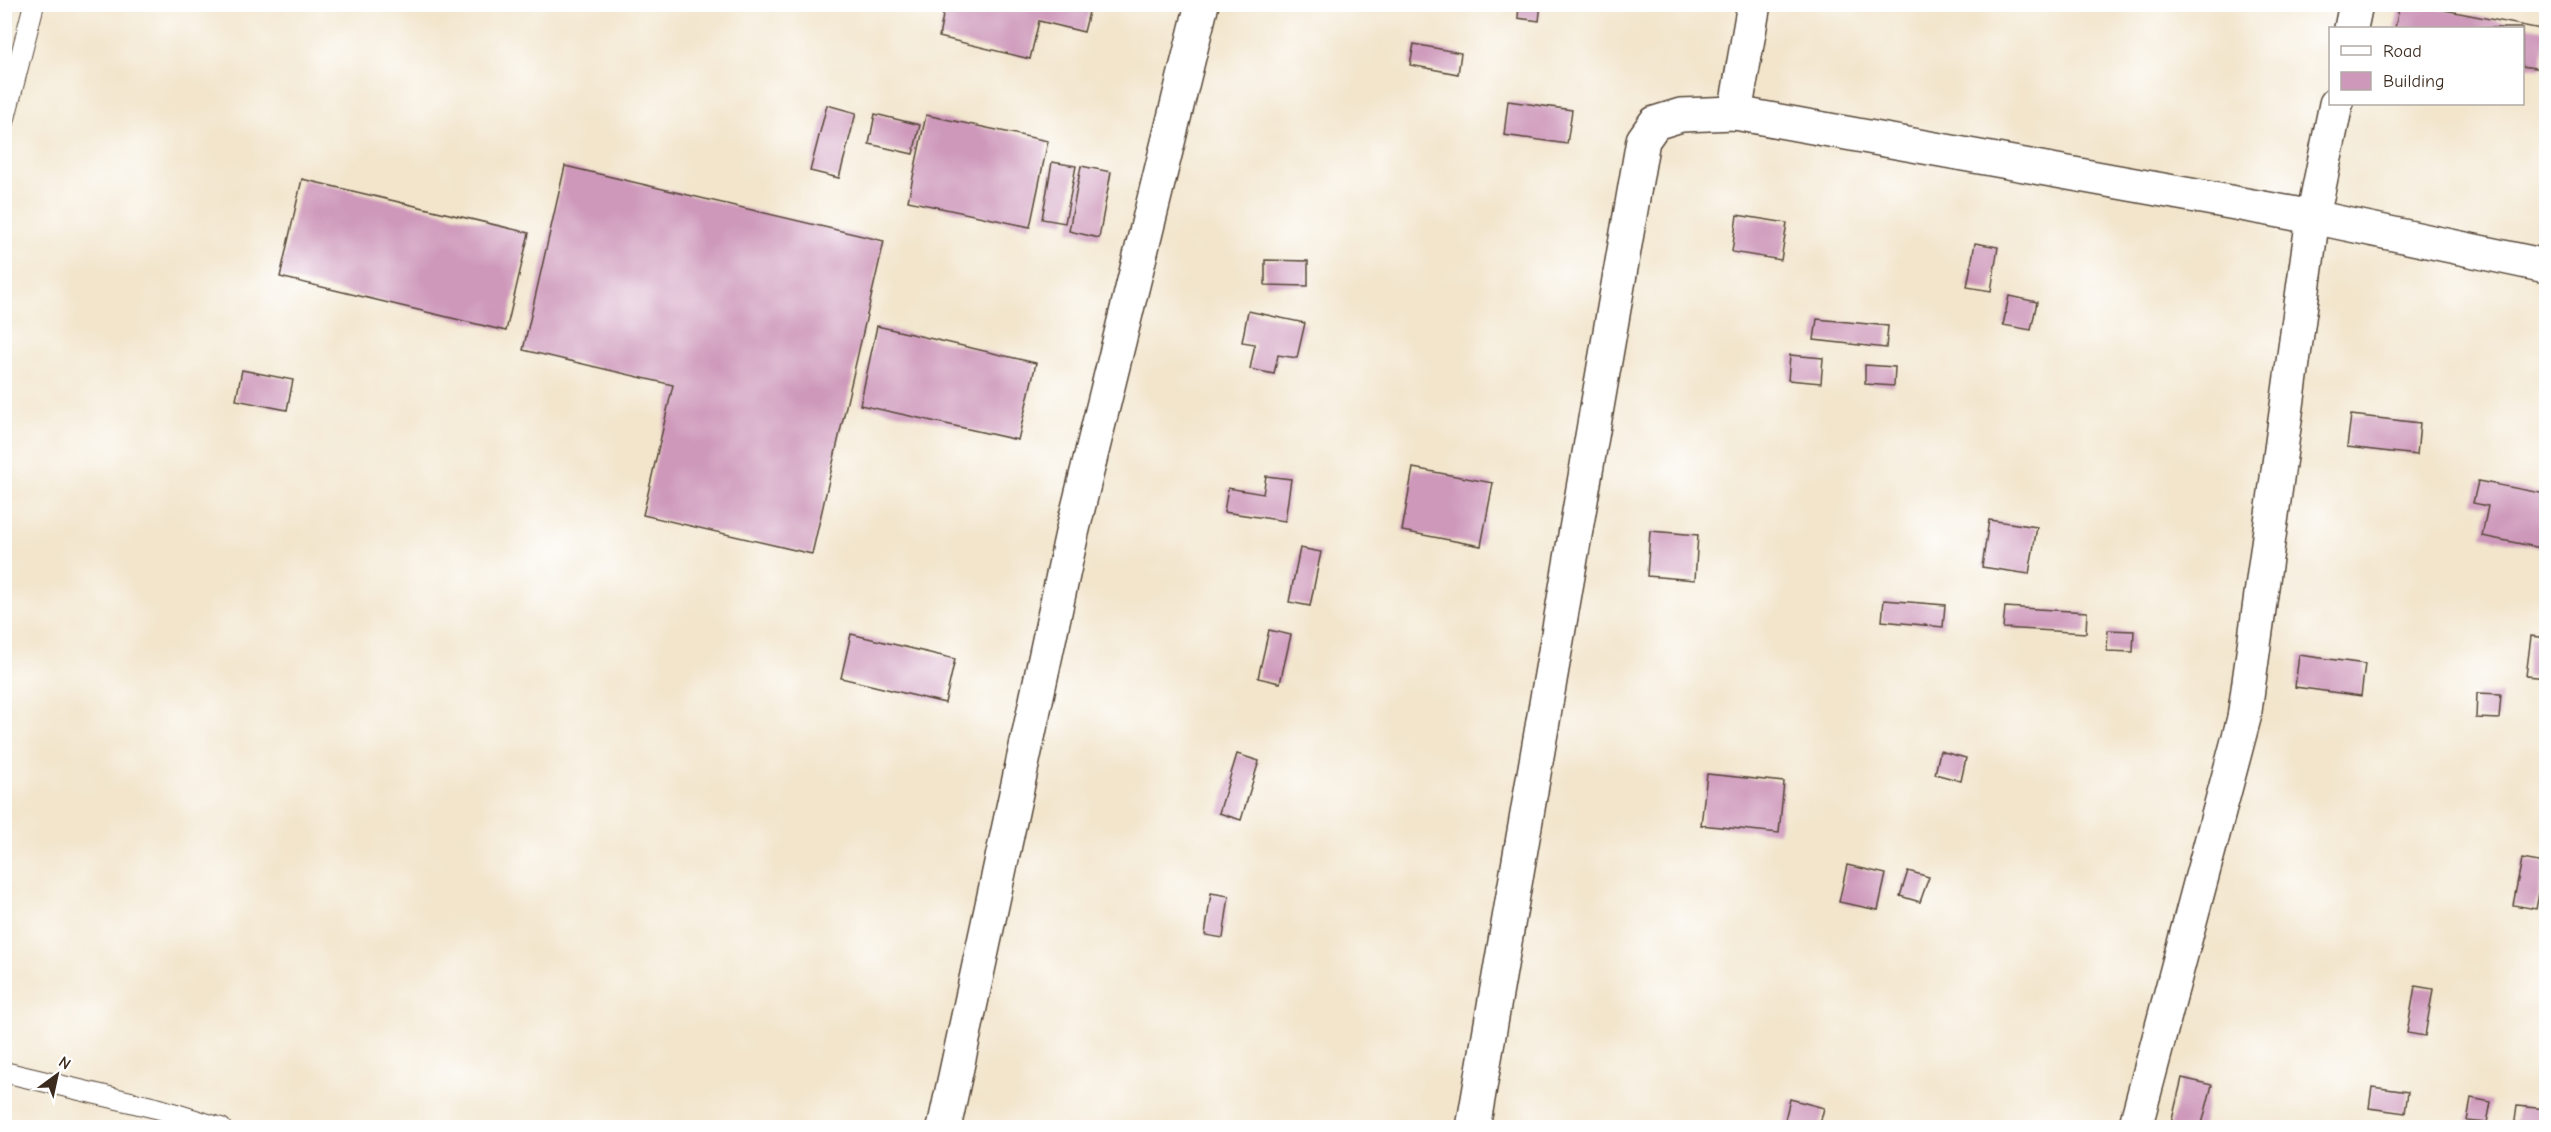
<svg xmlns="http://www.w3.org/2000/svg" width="2551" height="1132" viewBox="0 0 2551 1132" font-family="'Comic Neue',sans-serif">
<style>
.building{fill:#ce98ba}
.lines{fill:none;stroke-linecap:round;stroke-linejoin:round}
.lane-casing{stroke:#564638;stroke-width:22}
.street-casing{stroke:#564638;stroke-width:36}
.lane{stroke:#fff;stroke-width:20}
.street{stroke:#fff;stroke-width:33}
</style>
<rect width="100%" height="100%" fill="#fff"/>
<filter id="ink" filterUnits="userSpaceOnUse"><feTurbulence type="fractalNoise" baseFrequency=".0167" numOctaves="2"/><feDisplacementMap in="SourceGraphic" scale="12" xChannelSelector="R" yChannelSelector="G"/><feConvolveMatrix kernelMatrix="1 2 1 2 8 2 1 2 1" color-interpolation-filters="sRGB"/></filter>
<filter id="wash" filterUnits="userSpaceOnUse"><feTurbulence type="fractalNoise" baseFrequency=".008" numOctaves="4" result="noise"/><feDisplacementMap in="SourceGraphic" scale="24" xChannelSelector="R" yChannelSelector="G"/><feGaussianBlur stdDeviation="1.35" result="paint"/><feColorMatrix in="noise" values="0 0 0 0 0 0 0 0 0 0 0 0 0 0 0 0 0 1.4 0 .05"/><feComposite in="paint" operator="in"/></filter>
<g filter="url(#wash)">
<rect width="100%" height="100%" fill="#f2e5cc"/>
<g id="blocks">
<g class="building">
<path d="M945 4H1091L1084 32 1039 21 1030 59 939 37Z"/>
<path d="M1519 4H1541L1539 21 1518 18Z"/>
<path d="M2400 4H2414L2546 30 2541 69 2522 66V28H2395Z"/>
<path d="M1414 44 1461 53 1458 74 1410 65Z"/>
<path d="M1508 101 1572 110 1567 144 1504 135Z"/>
<path d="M827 105 856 113 839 178 810 171Z"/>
<path d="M875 114 920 125 913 154 869 144Z"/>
<path d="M926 115 1048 141 1030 227 908 201Z"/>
<path d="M1052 162 1076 166 1065 223 1042 219Z"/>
<path d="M565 166 884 241 812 554 643 515 673 385 523 350Z"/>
<path d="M1081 166 1111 172 1099 238 1069 231Z"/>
<path d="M302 179 529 233 506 331 280 277Z"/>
<path d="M1737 215 1787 223 1781 260 1732 252Z"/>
<path d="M1975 243 1998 247 1991 291 1967 287Z"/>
<path d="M1265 260 1308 261V286L1265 285Z"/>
<path d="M2009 296 2037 302 2031 330 2003 325Z"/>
<path d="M1248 311 1305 323 1297 358 1278 355 1274 374 1250 369 1255 344 1242 342Z"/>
<path d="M1817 319 1888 326 1886 348 1814 340Z"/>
<path d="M877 326 1036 363 1018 440 860 405Z"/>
<path d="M1790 355 1823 358 1821 383 1788 380Z"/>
<path d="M1865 365 1895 367 1894 386 1865 384Z"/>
<path d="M242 370 293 380 287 410 236 400Z"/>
<path d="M2351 415 2420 423 2417 455 2347 447Z"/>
<path d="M1413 468 1493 483 1481 546 1402 531Z"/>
<path d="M1266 476 1291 479 1285 521 1224 512 1228 488 1263 494Z"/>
<path d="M2478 481 2546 494V549L2482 536 2488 506 2473 503Z"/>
<path d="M1989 520 2037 527 2029 574 1982 567Z"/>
<path d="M1650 531 1698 535 1695 580 1647 576Z"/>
<path d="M1300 548 1321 552 1310 606 1289 602Z"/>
<path d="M1884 600 1945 605 1943 627 1882 621Z"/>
<path d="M2005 607 2087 612 2086 633 2003 628Z"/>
<path d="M1269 630 1291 635 1280 683 1258 678Z"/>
<path d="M2108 630 2134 631 2133 652 2107 651Z"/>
<path d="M851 634 955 659 945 703 841 678Z"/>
<path d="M2531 636 2546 638V678L2526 676Z"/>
<path d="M2299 655 2365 664 2361 696 2295 687Z"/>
<path d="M2477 693 2501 694 2499 719 2476 718Z"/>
<path d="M1940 751 1966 758 1961 781 1935 774Z"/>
<path d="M1237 754 1259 761 1241 820 1219 813Z"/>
<path d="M1707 774 1784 782 1779 833 1701 825Z"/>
<path d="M2522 859 2545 863 2536 909 2513 905Z"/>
<path d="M1847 865 1886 874 1878 910 1839 902Z"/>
<path d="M1908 871 1929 877 1920 902 1900 896Z"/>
<path d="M1211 893 1229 896 1223 938 1205 935Z"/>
<path d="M2415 986 2433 989 2425 1036 2407 1033Z"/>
<path d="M2182 1078 2212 1085 2201 1128H2170Z"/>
<path d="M2372 1087 2408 1092 2405 1113 2369 1108Z"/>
<path d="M2471 1098 2491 1102 2487 1123 2467 1121Z"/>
<path d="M1790 1099 1824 1108 1819 1128H1783Z"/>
<path d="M2517 1106 2546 1109V1128H2514Z"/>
</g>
</g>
</g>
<g filter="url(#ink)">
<use href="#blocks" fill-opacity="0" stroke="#564638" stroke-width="1.5"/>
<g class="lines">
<defs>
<g id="lane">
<path d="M4 122 34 4"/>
<path d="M4 1072 160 1109 221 1128"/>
</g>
<g id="street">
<path d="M2351 28 2356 4"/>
<path d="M1735 113 1754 4"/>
<path d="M944 1128 1072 533 1202 4"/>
<path d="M1473 1128 1643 140 1655 123 1681 115 1735 113 2313 217 2546 266"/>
<path d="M2135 1128 2244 718 2313 217 2336 104"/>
</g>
</defs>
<use href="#lane" class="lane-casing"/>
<use href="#street" class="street-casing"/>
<use href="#lane" class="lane"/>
<use href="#street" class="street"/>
</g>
</g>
<rect width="2551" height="1132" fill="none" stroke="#fff" stroke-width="24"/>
<rect x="2329" y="27" width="195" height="78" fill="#ffffff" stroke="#b1aaa5" stroke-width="1.5"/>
<rect x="2341" y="46" width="30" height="9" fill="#ffffff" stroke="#b1aaa5" stroke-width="1.5"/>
<text x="2383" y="57" font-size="18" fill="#3b2a1e">Road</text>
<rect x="2341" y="72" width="30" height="18" fill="#ce98ba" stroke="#b1aaa5" stroke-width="1.5"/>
<text x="2383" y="87" font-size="18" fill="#3b2a1e">Building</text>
<g transform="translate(57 1075) rotate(33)" stroke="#ffffff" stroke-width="4.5" paint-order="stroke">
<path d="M0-4.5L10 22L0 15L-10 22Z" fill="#3b2a1e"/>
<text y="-9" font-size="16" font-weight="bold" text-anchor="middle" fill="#3b2a1e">N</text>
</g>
</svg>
